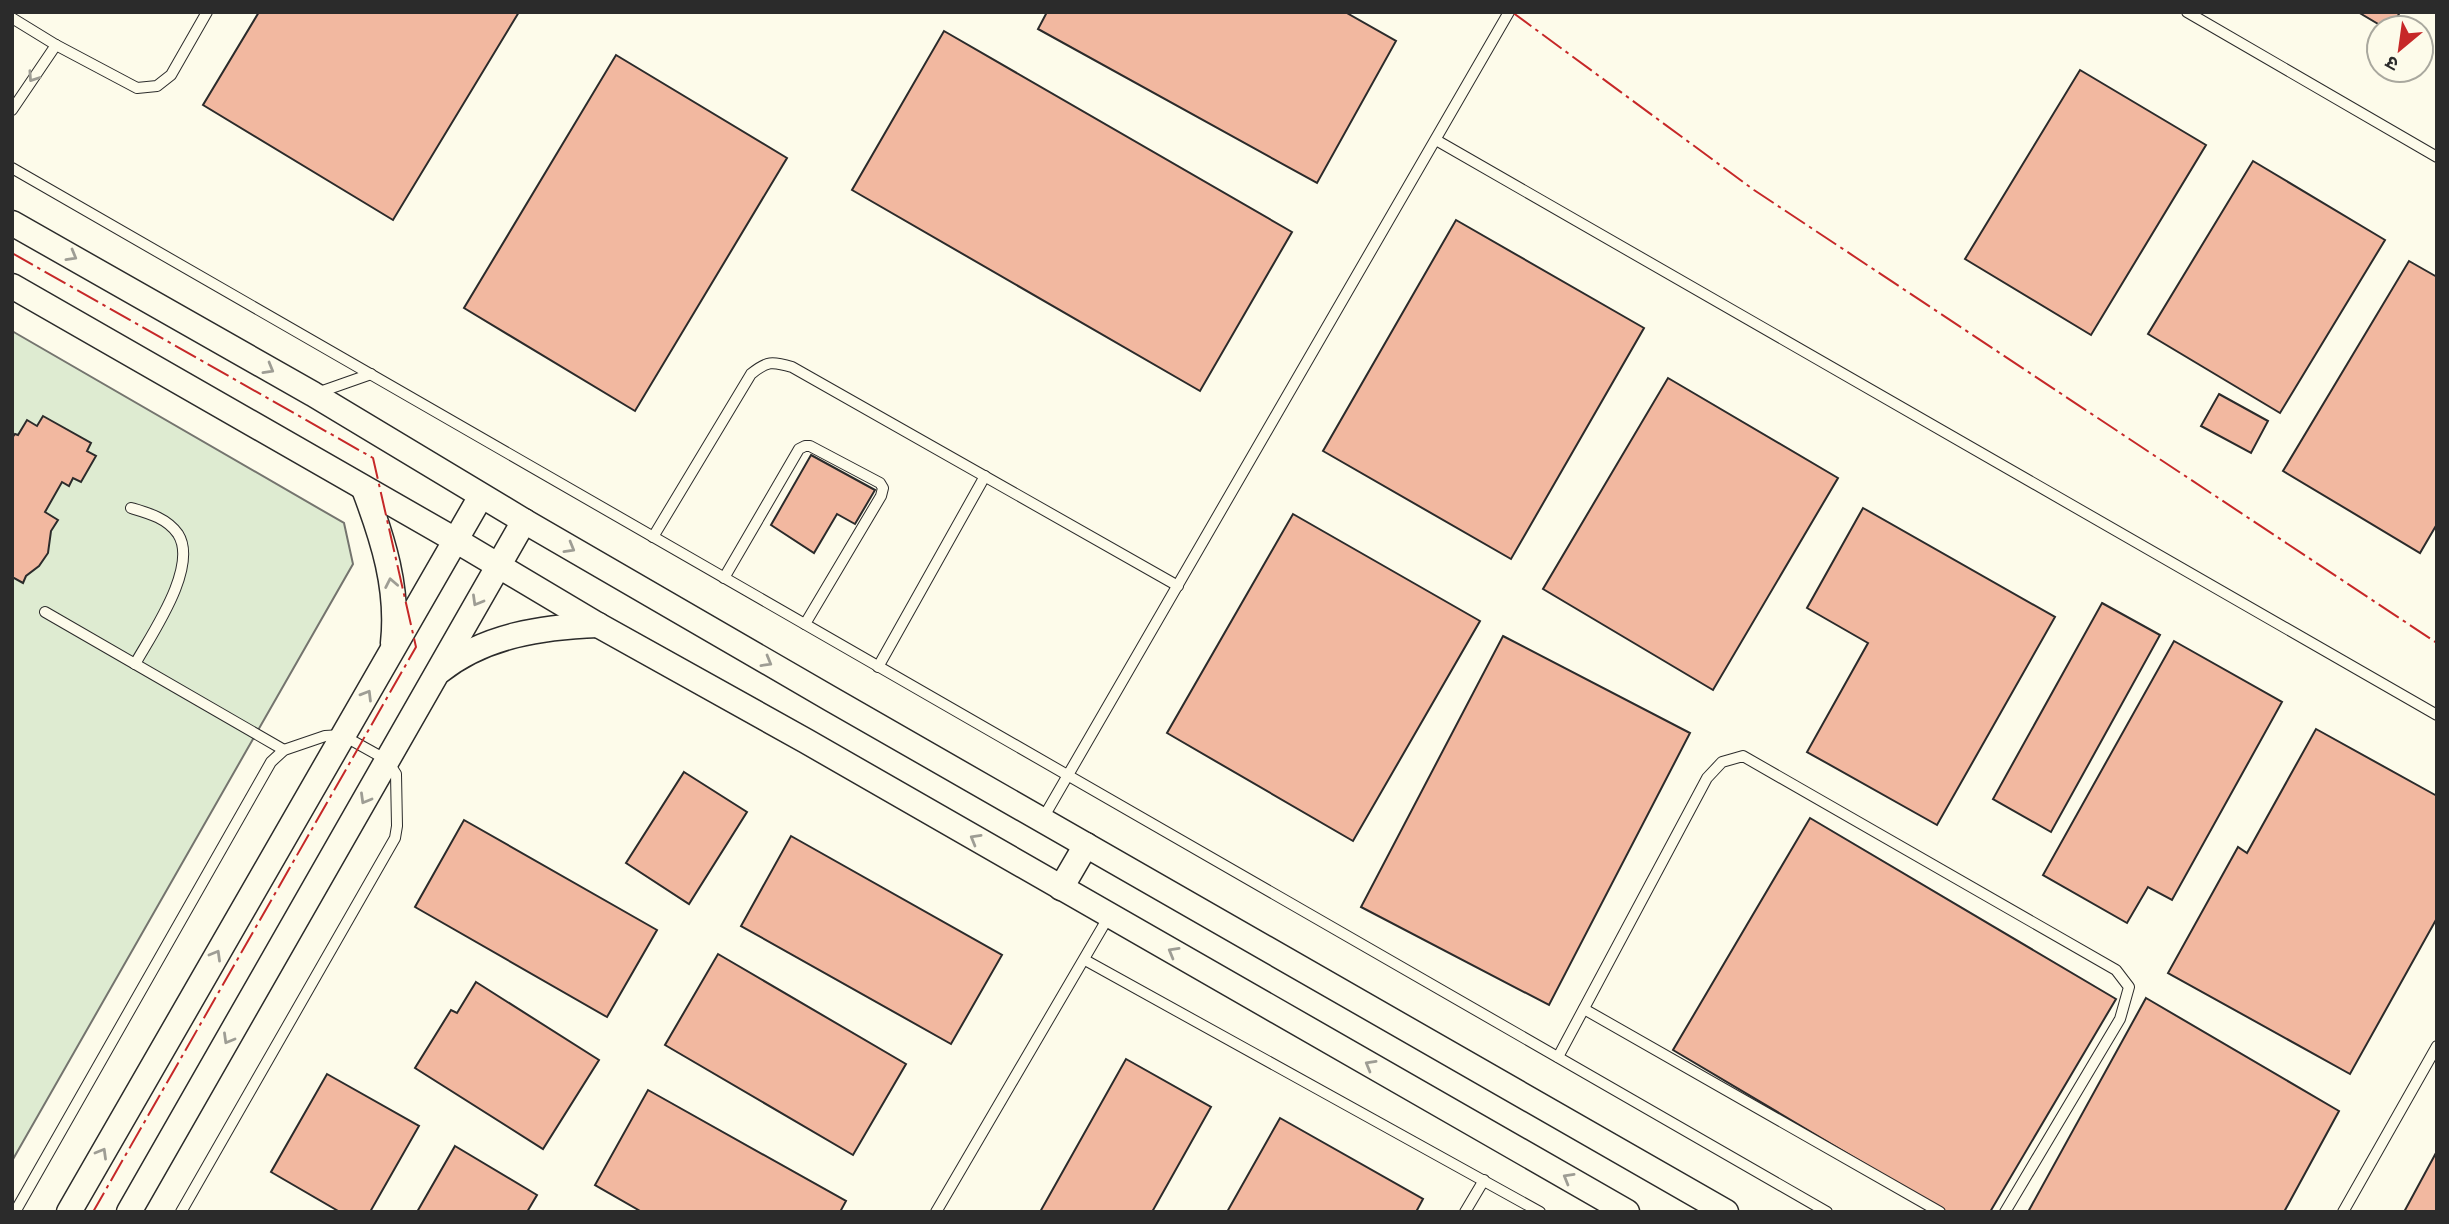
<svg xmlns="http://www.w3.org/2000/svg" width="2449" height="1224" viewBox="0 0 2449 1224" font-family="'Fira Sans Condensed','Noto Sans Devanagari',sans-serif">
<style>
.green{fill:#deebd1;stroke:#74746e;stroke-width:2}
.building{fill:#f2b8a0;stroke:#2b2b2b;stroke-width:2}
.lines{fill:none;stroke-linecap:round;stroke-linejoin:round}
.service-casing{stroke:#2b2b2b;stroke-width:12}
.tertiary-casing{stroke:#2b2b2b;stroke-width:27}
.service{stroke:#fdfbea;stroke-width:10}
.tertiary{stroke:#fdfbea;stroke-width:24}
.power{stroke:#c62828;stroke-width:2;stroke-dasharray:24 5 3.5 5;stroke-linecap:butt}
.oneway{stroke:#9e9d94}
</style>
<rect width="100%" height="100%" fill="#fdfbea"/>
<path class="green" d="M12 331 344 523 353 564 12 1161Z"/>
<g class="building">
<path d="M259 12H519L393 220 203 105Z"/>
<path d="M1047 12H1345L1396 41 1317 183 1038 29Z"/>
<path d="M2358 12H2400L2391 28H2385Z"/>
<path d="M944 31 1292 232 1200 391 852 190Z"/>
<path d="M616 55 787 158 635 411 464 308Z"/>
<path d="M2080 70 2206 145 2091 335 1965 259Z"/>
<path d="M2253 161 2385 240 2280 413 2148 334Z"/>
<path d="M1456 220 1644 328 1511 559 1323 451Z"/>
<path d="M2409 261 2437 277V524L2420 553 2283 471Z"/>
<path d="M1668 378 1838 478 1713 690 1543 589Z"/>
<path d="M2219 394 2268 421 2251 453 2201 426Z"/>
<path d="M43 416 91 443 87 451 96 456 81 482 73 478 69 486 62 482 45 512 58 520 51 531 48 553 39 566 26 576 23 583 12 577V438L15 434 18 435 27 420 37 426Z"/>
<path d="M811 455 875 490 855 524 837 514 814 553 771 525Z"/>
<path d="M1863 508 2055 617 1937 825 1807 752 1868 643 1807 608Z"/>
<path d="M1293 514 1480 621 1353 841 1167 733Z"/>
<path d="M2102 603 2160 635 2051 832 1993 799Z"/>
<path d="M1503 636 1690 733 1549 1005 1361 907Z"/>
<path d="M2174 641 2282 702 2172 900 2148 887 2127 923 2043 875Z"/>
<path d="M2316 729 2437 796V918L2350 1074 2168 973 2238 847 2247 853Z"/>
<path d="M684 772 747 812 689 904 626 863Z"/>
<path d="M1810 818 2116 999 1990 1212H1946L1673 1050Z"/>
<path d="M464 820 657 930 607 1017 415 907Z"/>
<path d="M791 836 1002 955 951 1044 741 926Z"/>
<path d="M718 954 906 1064 853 1155 665 1045Z"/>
<path d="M476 982 599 1060 543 1149 415 1068 451 1010 457 1013Z"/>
<path d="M2146 998 2339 1111 2284 1212H2028Z"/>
<path d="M1126 1059 1211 1107 1152 1212H1040Z"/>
<path d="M327 1074 419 1126 370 1212H340L271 1172Z"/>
<path d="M648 1090 846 1201 840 1212H642L595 1185Z"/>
<path d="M1280 1118 1423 1199 1416 1212H1227Z"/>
<path d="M455 1146 537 1195 527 1212H417Z"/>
<path d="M2437 1151V1212H2404Z"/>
</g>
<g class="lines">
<defs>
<g id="service">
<path d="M2187 12 2437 157"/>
<path d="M12 18 56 45 137 88 157 86 171 75 207 12"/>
<path d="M12 110 56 45"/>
<path d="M1436 140 2437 715"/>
<path d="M12 168 1827 1212"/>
<path d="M317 393 371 374"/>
<path d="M131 508C148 513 167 518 178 534 199 567 151 635 135 664"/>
<path d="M653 537 751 374C767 361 772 361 792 367L1178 586"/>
<path d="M724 578 799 449 805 446H810L880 483 883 488 881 496 805 624"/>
<path d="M45 612 284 750"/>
<path d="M878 667 985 476"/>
<path d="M1042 820 1509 12"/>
<path d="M1085 960 1540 1212"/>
<path d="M1584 1009 1940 1212"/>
<path d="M1558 1057 1707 778 1722 762 1743 756 2116 970 2129 987 2120 1019 2005 1212"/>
<path d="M15 1212 271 762 284 750 325 736 342 735 387 760 396 774 397 826 395 838 181 1212"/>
<path d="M936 1212 1109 916"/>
<path d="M1465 1212 1484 1180"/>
<path d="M2343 1212 2437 1046"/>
</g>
<g id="tertiary">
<path d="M12 223 313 394 524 521 831 699 1726 1212"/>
<path d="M12 286 457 541 598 625 806 741 1627 1212"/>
<path d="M364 489C383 539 399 589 393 643"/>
<path d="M440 671C485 635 543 627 598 625"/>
<path d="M1061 888 1086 845"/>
<path d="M69 1212 481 496"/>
<path d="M129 1212 524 521"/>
</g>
</defs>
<use href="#service" class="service-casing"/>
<use href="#tertiary" class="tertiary-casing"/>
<use href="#service" class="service"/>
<use href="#tertiary" class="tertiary"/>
<g class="power">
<path d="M1512 12 1754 190 2437 643"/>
<path d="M12 253 373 458 416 647 93 1212"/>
</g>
</g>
<defs><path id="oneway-chevron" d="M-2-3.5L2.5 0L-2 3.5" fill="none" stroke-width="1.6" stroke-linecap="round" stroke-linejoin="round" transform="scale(1.75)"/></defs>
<g class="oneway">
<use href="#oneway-chevron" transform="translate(33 77) rotate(124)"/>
<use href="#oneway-chevron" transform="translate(72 256) rotate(30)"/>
<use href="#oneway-chevron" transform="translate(269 369) rotate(30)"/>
<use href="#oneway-chevron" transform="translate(570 548) rotate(30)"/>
<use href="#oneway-chevron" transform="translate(391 583) rotate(-101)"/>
<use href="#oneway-chevron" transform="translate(477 601) rotate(120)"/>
<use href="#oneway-chevron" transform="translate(767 662) rotate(30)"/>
<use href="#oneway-chevron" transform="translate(367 695) rotate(-59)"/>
<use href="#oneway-chevron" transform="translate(365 799) rotate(120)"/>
<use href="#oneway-chevron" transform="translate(975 839) rotate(-150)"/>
<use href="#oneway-chevron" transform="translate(1173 952) rotate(-150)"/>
<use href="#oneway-chevron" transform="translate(216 955) rotate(-60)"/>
<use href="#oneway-chevron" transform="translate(228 1039) rotate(120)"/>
<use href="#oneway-chevron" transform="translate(1370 1065) rotate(-150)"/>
<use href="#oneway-chevron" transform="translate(102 1153) rotate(-60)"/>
<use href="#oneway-chevron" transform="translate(1568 1178) rotate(-150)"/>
</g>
<rect width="2449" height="1224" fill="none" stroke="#2b2b2b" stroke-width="28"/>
<g transform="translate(2400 49) rotate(209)"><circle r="33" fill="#fdfbea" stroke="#a9a89e" stroke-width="2"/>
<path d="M0-5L12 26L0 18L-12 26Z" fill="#c62828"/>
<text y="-10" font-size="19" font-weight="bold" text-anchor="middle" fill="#2b2b2b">उ</text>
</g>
</svg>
